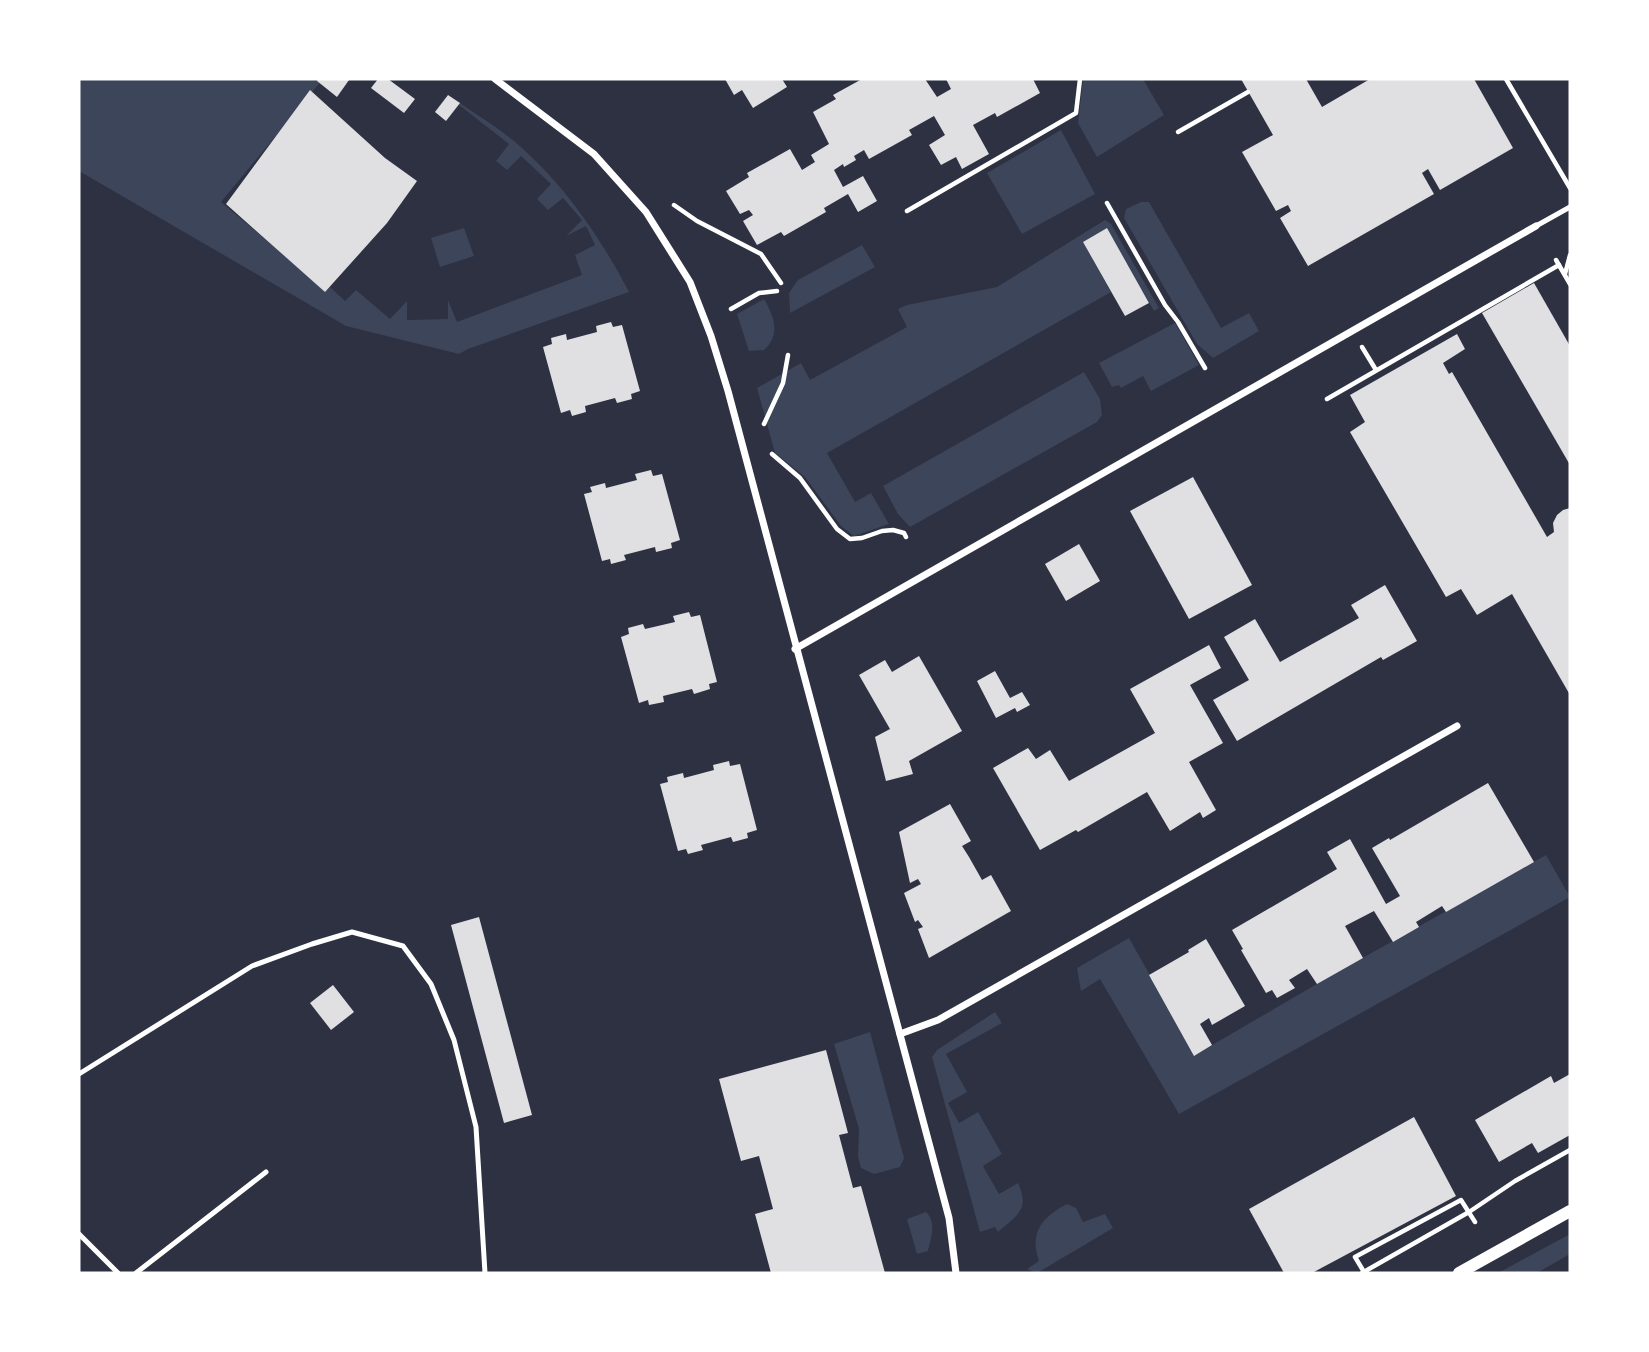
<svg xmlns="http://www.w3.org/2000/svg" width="1649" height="1352" viewBox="0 0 1649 1352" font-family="Helvetica,sans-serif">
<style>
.green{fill:#3c4559}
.building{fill:#e0e0e3}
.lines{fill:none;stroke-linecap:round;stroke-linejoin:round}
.path{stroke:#fff;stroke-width:4.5}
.service{stroke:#fff;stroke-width:5}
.minor{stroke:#fff;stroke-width:7}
.tertiary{stroke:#fff;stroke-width:12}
</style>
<rect width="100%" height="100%" fill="#2d3142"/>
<g class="green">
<path d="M79 79H323L221 202 326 290 329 286 345 301 356 290 390 319 407 301V320L448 319V300L457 322 582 275 575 255 595 245 586 226 566 236 582 220 563 198 548 210 537 199 551 184 521 156 507 170 496 161 509 144 459 105 460 103C475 114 491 123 505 134 557 174 599 234 629 292L468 349 459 354 346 326 79 171Z"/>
<path d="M1083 79H1143L1164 115 1097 157 1078 123Z"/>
<path d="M1061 130 1095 194 1022 234 987 173Z"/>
<path d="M1141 202H1149L1221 328 1249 313 1259 331 1213 358 1197 344 1124 218 1126 209Z"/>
<path d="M1105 220 1111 224 1159 308 1154 311 1107 228 1083 242 1111 292 827 453 855 502 871 493 889 524 854 536 841 526 805 477 775 453 757 388 801 363 810 380 907 327 898 309 907 305 997 287Z"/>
<path d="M464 228 474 256 440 267 431 238Z"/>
<path d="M862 245 875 267 790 313 789 293 798 280Z"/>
<path d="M764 299C774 316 781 335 764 350L749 351 737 314Z"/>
<path d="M1175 323 1199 365 1151 391 1143 376 1121 388 1119 385 1112 387 1099 363Z"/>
<path d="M1084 372 1100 399 1102 415 1097 422 910 527 898 514 883 486Z"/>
<path d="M1546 855 1570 897 1179 1114 1100 979 1081 991 1077 968 1129 938 1195 1055 1334 974Z"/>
<path d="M995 1012 1002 1023 946 1054 967 1092 948 1103 959 1123 978 1112 1002 1154 983 1166 999 1194 1018 1183C1030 1209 1018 1215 998 1232L995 1227 980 1232 932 1057 937 1050Z"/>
<path d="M870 1032 904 1158 900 1167 874 1174 861 1168 858 1157 859 1129 834 1044Z"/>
<path d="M1067 1204 1076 1208 1083 1222 1105 1214 1113 1228 1037 1273 1027 1269 1039 1261C1029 1233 1042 1217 1067 1204Z"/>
<path d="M926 1212C937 1223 931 1238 928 1251L917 1254 907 1219Z"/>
<path d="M1570 1234V1254L1537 1273H1498Z"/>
</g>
<g class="building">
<path d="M318 79H347L349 80 337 97 317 81Z"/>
<path d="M378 79H388L415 99 404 113 371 88Z"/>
<path d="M725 79H782L787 87 753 108 742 90 734 95Z"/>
<path d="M862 79H925L937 97 951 89 946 79H1033L1040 93 997 117 995 113 973 125 989 154 962 169 956 157 941 165 929 145 945 135 934 116 909 130 912 135 869 159 864 150 854 156 856 160 844 167 843 164 834 170 843 187 863 176 877 201 858 212 848 194 824 208 826 212 784 236 781 232 757 245 743 221 753 215 749 210 740 214 726 191 749 177 747 173 790 149 802 170 815 162 811 155 829 144 813 112 836 99 833 95Z"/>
<path d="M1241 79H1306L1322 107 1370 79H1474L1513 148 1440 190 1428 169 1422 173 1434 194 1308 266 1280 218 1291 211 1288 205 1276 211 1242 152 1273 135Z"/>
<path d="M310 90 385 158 417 181 387 223 325 292 226 204Z"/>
<path d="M448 95 460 103 446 121 435 112Z"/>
<path d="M1107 228 1149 303 1125 316 1083 242Z"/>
<path d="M1534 283 1570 346V465L1482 313Z"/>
<path d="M611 322 613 327 622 325 640 391 631 394 632 399 617 403 615 398 585 406 586 412 572 416 570 410 561 413 543 347 552 344 551 338 566 334 567 340 597 332 596 326Z"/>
<path d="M1457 334 1465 349 1443 363 1449 374 1452 372 1547 537 1554 532 1553 523 1557 515 1563 510 1570 508V695L1512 594 1477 615 1461 589 1446 597 1350 432 1365 422 1350 395Z"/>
<path d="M651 470 653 476 662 474 680 540 671 543 672 548 656 552 655 547 624 555 626 560 611 564 610 559 602 561 584 494 592 492 590 487 605 483 606 488 637 480 635 474Z"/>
<path d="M1193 477 1252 585 1189 619 1130 511Z"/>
<path d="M1079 544 1100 581 1066 601 1045 564Z"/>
<path d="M1385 585 1417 641 1383 660 1381 657 1237 741 1213 700 1249 680 1224 637 1255 619 1280 662 1359 618 1351 605Z"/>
<path d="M689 612 691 617 700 615 717 682 709 684 710 689 694 694 692 689 663 696 664 702 649 705 648 700 639 703 621 637 629 634 628 628 643 624 645 629 675 622 673 616Z"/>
<path d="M1209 645 1221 668 1190 685 1223 743 1189 762 1216 810 1203 818 1200 812 1170 831 1147 792 1078 832 1076 830 1040 850 993 768 1028 748 1036 759 1050 750 1069 781 1155 733 1130 689Z"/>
<path d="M919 656 962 731 909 761 913 774 886 781 875 737 890 729 859 675 885 660 892 672Z"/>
<path d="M995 671 1010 698 1022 692 1030 705 1017 712 1015 708 996 718 977 681Z"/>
<path d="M729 761 730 766 740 764 757 830 747 833 748 838 733 842 731 837 701 845 703 850 688 854 686 849 678 851 660 784 668 782 667 777 683 773 684 778 714 770 713 765Z"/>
<path d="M1488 783 1534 862 1446 912 1442 906 1416 922 1419 927 1393 942 1374 911 1345 926 1363 958 1317 984 1307 969 1289 980 1295 988 1277 998 1272 990 1266 993 1241 950 1243 949 1232 930 1337 869 1327 852 1350 839 1386 904 1400 896 1372 848 1389 838 1390 840Z"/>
<path d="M950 804 971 841 962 846 969 857 982 880 991 875 1011 911 929 958 918 929 923 927 918 920 915 922 904 893 921 884 918 879 910 883 899 832Z"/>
<path d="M479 917 532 1115 504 1123 451 925Z"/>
<path d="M1206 939 1245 1006 1212 1025 1209 1018 1200 1024 1212 1045 1194 1056 1149 975 1189 952 1188 950Z"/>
<path d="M333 985 354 1012 331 1030 310 1003Z"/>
<path d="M826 1050 848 1133 839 1135 853 1188 861 1186 885 1273H771L755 1214 773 1209 759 1156 741 1161 719 1079Z"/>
<path d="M1570 1074V1135L1538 1153 1532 1143 1499 1162 1475 1120 1551 1076 1554 1083Z"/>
<path d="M1414 1117 1456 1196 1312 1273H1284L1249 1209Z"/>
</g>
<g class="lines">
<g class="path">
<path d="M1506 79 1570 188"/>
<path d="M1178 132 1248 92"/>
<path d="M1107 203 1165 305 1178 322 1205 368"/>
<path d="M674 205 697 221 761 254 781 283"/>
<path d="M907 211 1076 113 1080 79"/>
<path d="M1556 260 1570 284"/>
<path d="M1565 274 1570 255"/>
<path d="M731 309 759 293 777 291"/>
<path d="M1362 347 1376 370"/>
<path d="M1327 399 1559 265"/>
<path d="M764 424 783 383 788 355"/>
<path d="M772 454 800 478 837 529 850 539 862 538 882 531 893 530 904 533 906 537"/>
<path d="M1364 1272 1355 1257 1461 1200 1475 1222"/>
<path d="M1362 1273 1469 1212 1515 1181 1570 1150"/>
</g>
<g class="service">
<path d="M1536 226 1570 207"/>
<path d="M79 1074 252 966 312 944 352 932 403 946 431 984 454 1040 476 1127 485 1273"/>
<path d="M79 1234 118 1273"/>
<path d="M136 1273 266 1172"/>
</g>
<g class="minor">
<path d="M495 79 594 154 646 212 690 282 711 336 728 391 949 1218 956 1273"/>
<path d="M795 649 1536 226"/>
<path d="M900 1034 938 1020 1457 726"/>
</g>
<path class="tertiary" d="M1459 1273 1570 1211"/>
</g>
<rect width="1649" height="1352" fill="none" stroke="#ffffff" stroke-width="161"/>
</svg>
